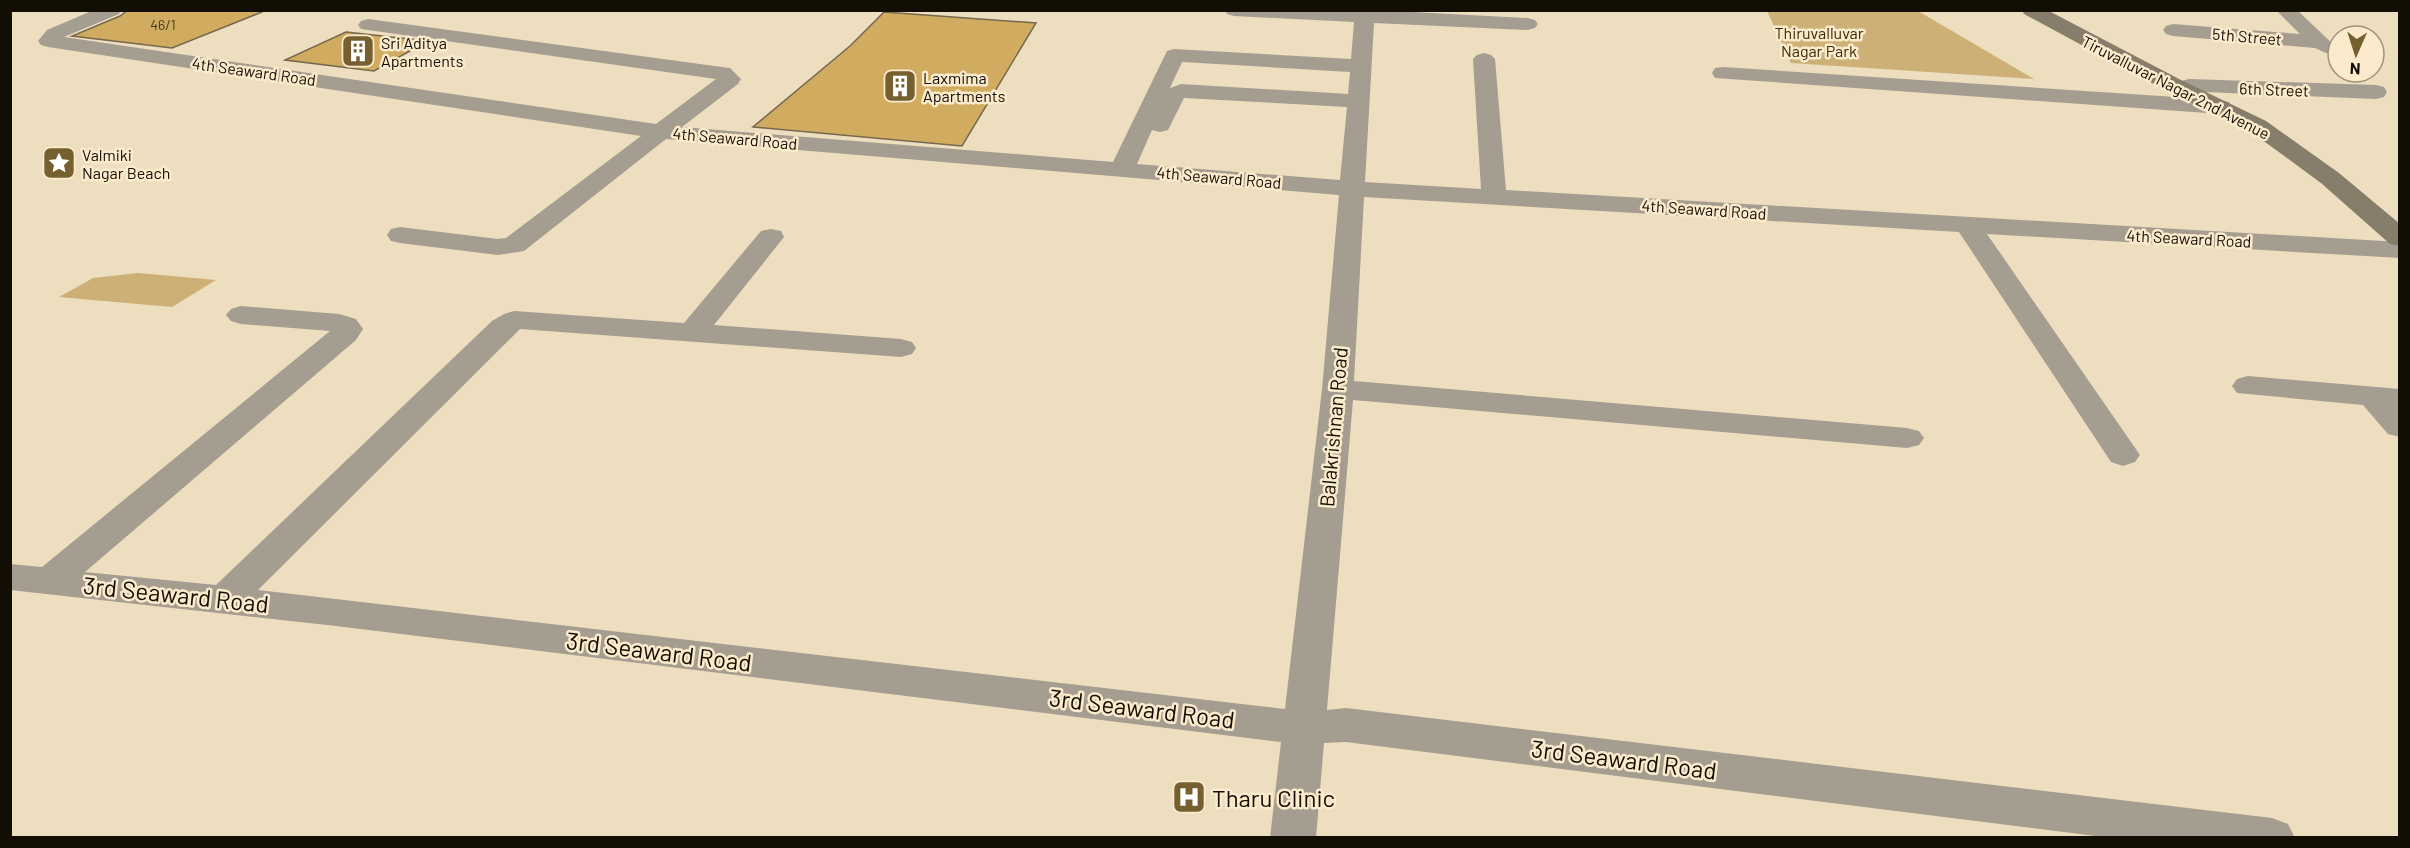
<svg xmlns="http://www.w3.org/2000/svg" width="2410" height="848" viewBox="0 0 2410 848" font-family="Barlow,sans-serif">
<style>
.green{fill:#cdb075}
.building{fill:#d1ac60;stroke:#76684d;stroke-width:1.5}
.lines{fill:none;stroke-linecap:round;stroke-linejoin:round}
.street{fill:#a49d90;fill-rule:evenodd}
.secondary{fill:#867d6a;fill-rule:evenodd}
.labels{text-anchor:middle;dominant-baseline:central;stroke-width:5;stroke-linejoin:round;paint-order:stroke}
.far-number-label{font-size:14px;fill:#42361b}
.far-park-label{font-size:16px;fill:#3b2c0a;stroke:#fbebcc}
.far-street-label{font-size:16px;fill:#130e04;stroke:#fbebcc}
.far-poi-label{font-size:16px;fill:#130e04;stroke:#fbebcc;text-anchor:start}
.street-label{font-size:20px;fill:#130e04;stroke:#fbebcc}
.near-street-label{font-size:24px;fill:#130e04;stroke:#fbebcc}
.near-poi-label{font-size:24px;fill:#130e04;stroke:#fbebcc;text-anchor:start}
</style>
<rect width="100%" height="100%" fill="#eedec0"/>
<g class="green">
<path d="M1767 11H1918L2034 79 1791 63Z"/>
<path d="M138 273 216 280 172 307 59 297 93 278Z"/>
</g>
<g class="building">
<path d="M128 10H262V12L172 48 72 36 120 16Z"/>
<path d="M884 12 1036 23 962 146 753 127 850 46Z"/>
<path d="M346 32 428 41 374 71 285 60Z"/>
</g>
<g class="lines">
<g class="street">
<path d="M94 10H121L119 14 64 37 656 124 716 79 361 29 358 25 361 21 368 19 722 67 730 68 741 79 738 84 682 127 1113 162 1167 51 1174 49 1351 59 1354 22 1234 16 1227 14 1225 10H1375L1528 18 1535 20 1538 24 1535 28 1528 30 1374 23 1365 182 1481 189 1473 59 1477 55 1484 53 1491 55 1495 59 1506 190 2400 242V258L1987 234 2140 455 2135 462 2123 466 2111 462 1959 232 1364 197 1354 381 1907 428 1919 431 1924 438 1919 445 1907 448 1353 400 1327 710 1346 708 2272 818 2288 824 2295 838H2111L1346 742 1324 743 1316 838H1270L1281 742 336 626 10 590V564L42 567 330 331 241 324 231 321 226 315 231 309 241 306 339 314 356 319 363 329 356 340 85 572 216 585 492 321 504 314 514 311 684 323 761 231 771 229 781 231 784 237 714 325 901 339 912 342 916 348 912 354 901 357 520 329 258 590 1285 709 1322 389 1339 195 666 139 524 251 498 255 400 243 391 241 387 235 391 229 400 227 498 239 506 238 641 136 48 47 41 45 38 41 47 30ZM1182 62 1350 72 1348 94 1181 84 1170 88ZM1184 98 1347 107 1340 180 1137 164 1152 130 1160 132 1168 130Z"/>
<path d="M2276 10H2297L2336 47 2333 51 2326 53 2315 48 2173 36 2166 34 2163 30 2166 26 2173 24 2300 34Z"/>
<path d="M1723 67 2221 100 2229 102 2232 107 2229 112 2221 114 1715 78 1712 73 1715 68Z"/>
<path d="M2189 79 2376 85 2384 87 2387 92 2384 97 2376 99 2181 91 2178 86 2181 81Z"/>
<path d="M2248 376 2400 389V437L2388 434 2363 405 2237 393 2232 386 2237 379Z"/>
</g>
<path class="secondary" d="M2022 10H2047L2181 80 2266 121 2339 173 2400 224V246L2390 244 2321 183 2250 131 2165 90 2024 14Z"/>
</g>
<defs>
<symbol id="building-square" viewBox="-11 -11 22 22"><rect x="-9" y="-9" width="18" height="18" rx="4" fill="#776030" stroke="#fbebcc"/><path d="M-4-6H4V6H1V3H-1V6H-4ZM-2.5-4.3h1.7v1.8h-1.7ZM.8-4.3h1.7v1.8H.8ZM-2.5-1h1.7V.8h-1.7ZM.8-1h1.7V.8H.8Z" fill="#fff"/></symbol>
<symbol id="sight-square" viewBox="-11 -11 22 22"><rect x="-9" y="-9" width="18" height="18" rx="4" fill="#776030" stroke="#fbebcc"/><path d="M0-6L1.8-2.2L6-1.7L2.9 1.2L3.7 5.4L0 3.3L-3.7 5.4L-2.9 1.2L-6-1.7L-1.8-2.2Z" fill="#fff"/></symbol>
<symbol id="hospital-square" viewBox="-11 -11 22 22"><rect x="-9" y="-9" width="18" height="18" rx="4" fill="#776030" stroke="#fbebcc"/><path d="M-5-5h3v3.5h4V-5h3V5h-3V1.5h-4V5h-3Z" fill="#fff"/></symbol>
</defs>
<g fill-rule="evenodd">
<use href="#building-square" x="339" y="32" width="38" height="38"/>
<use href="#building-square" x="881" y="67" width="38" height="38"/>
<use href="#sight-square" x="40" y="144" width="38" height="38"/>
<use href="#hospital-square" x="1170" y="778" width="38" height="38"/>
</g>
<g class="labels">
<g class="far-number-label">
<text x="163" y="24">46/1</text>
</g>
<g class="far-park-label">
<text x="1819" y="32">Thiruvalluvar<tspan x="1819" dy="18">Nagar Park</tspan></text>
</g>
<g class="far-street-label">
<text transform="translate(2247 36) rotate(5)">5th Street</text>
<text transform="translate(254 71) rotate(8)">4th Seaward Road</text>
<text transform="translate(2176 87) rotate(27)">Tiruvalluvar Nagar 2nd Avenue</text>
<text transform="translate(2274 89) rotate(2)">6th Street</text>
<text transform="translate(735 138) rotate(5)">4th Seaward Road</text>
<text transform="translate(1219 177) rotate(5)">4th Seaward Road</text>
<text transform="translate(1704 209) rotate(4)">4th Seaward Road</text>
<text transform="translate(2189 238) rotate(3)">4th Seaward Road</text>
</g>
<g class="far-poi-label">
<text x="381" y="42">Sri Aditya<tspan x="381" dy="18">Apartments</tspan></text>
<text x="923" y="77">Laxmima<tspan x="923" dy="18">Apartments</tspan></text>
<text x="82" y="154">Valmiki<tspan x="82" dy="18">Nagar Beach</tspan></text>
</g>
<g class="street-label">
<text transform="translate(1333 427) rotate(-85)">Balakrishnan Road</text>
</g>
<g class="near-street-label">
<text transform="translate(176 594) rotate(6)">3rd Seaward Road</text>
<text transform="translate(659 651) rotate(7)">3rd Seaward Road</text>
<text transform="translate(1142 708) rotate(7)">3rd Seaward Road</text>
<text transform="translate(1624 759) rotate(7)">3rd Seaward Road</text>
</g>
<g class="near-poi-label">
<text x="1212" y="797">Tharu Clinic</text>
</g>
</g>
<rect width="2410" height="848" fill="none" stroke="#130e04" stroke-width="24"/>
<g transform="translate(2356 54) rotate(183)"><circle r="28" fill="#fbebcc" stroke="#9e937c" stroke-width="1.5"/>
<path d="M0-4.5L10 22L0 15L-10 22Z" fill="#776030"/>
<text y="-9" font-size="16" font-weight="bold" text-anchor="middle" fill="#130e04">N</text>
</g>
</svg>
